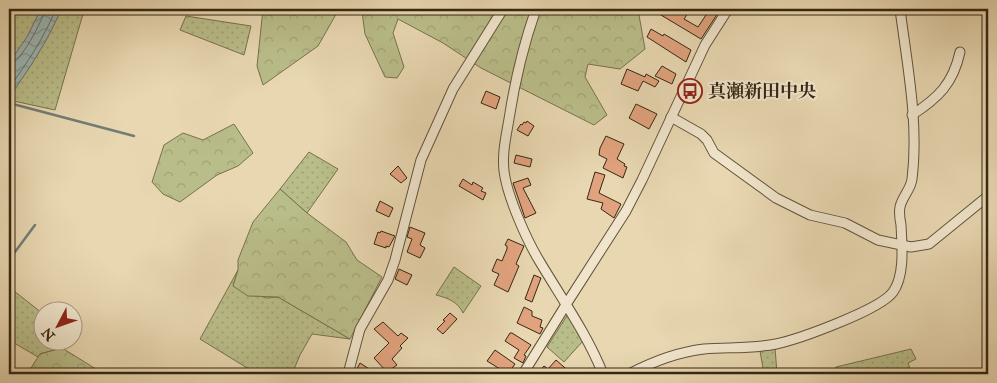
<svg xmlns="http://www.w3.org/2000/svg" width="997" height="383" viewBox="0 0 997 383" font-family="'IM FELL Great Primer','Noto Serif JP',serif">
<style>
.grass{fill:url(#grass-dots);stroke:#77724e}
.forest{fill:url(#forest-crowns);stroke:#77724e}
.water{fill:url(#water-waves);stroke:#727d75}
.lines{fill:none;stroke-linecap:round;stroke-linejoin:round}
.shore{stroke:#686f64;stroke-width:1}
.stream{stroke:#727d75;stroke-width:2.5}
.building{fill:#e1a37e;stroke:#352713}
.minor-casing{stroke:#62533a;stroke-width:11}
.minor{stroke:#f0e5cc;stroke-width:9}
.labels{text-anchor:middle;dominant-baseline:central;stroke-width:4;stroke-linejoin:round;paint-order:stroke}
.poi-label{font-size:18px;font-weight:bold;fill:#352713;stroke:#f0e5cc;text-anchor:start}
</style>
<defs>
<pattern id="grass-dots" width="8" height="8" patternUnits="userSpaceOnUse" patternTransform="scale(1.25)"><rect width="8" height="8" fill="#b9bd89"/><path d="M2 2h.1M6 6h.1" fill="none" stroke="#a0a275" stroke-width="1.8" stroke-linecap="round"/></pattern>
<pattern id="forest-crowns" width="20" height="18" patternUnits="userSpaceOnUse" patternTransform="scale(1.25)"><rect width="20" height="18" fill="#b9bd89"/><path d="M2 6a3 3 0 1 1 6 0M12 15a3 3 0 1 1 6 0" fill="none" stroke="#a0a275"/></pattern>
<pattern id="water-waves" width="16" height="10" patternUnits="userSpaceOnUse" patternTransform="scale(1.25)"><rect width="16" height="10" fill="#9bb7b6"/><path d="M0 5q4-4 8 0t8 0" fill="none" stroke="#7f9593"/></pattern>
</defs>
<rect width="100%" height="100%" fill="#e8d7b1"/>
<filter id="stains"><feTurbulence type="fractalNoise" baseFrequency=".004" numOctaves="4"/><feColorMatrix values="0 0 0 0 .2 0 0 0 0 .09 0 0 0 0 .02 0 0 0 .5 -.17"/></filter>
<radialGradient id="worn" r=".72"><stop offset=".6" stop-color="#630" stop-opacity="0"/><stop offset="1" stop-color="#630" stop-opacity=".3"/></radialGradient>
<g class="grass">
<path d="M15 9H41L27 37 9 63V22Z"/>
<path d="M61 9H80L78 12 83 14 55 110 9 100V97C29 69 48 41 61 9Z"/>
<path d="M186 16 251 26 244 55 180 30Z"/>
<path d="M309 152 338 169 307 213 280 189Z"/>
<path d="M454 267 481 286 463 313C458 302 448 298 436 295Z"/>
<path d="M238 270 233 286 266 298 278 297 350 339 312 334 300 355 292 374H257L200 339Z"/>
<path d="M9 287 42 313V340L64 341 57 349 40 354 38 357 9 340Z"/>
<path d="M568 314 583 341 564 362 547 347Z"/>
<path d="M775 347 777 374H764L760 351Z"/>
<path d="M911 349 916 359 908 363 912 374H835L834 372 836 367Z"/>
</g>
<g class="forest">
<path d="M263 9H339L318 46 263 85 257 66Z"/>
<path d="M356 9H635L639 15 645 49 620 69 588 64 585 77 607 115 594 125 481 68 443 43 398 19 393 33 404 67 397 78 385 77 365 34 362 12Z"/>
<path d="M234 124 253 153 238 166 217 175 180 202 163 194 152 182 164 145 183 133 203 140Z"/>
<path d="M280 189 307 213 346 242 357 260 382 277 350 339 278 297 248 296 233 286 238 270V260L253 222Z"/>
<path d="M62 348 104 374H27L40 354Z"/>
</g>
<path class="water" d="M41 9H61C48 41 29 69 9 97V63L27 37Z"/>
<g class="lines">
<g class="shore">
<path d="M9 65C20 64 43 20 45 9"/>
<path d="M9 88C27 63 44 38 56 9"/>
</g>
<g class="stream">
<path d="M9 103 134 136"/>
<path d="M9 260 35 225"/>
</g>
</g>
<g class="building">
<path d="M651 9H691L684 19 698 27 710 9 718 13 701 39Z"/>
<path d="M651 29 663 36 664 34 691 50 686 62 647 37Z"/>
<path d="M662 66 676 74 672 84 655 76Z"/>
<path d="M627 69 645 77 646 74 659 81 655 87 643 81 638 91 621 84Z"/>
<path d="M486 91 500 97 496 109 481 103Z"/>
<path d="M636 104 657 114 649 129 629 118Z"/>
<path d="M527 121 534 126 528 136 517 130 521 124 522 125 524 122 526 123Z"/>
<path d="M606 136 624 144 617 159 625 164 624 166 627 167 623 178 603 168 607 159 599 155 600 148Z"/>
<path d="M516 155 532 159 530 167 514 163Z"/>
<path d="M398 166 407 178 401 183 390 174Z"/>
<path d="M595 172 605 175 599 193 621 204 614 218 601 209 603 203 587 199Z"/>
<path d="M528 178 531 185 523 188 536 213 525 218 513 183Z"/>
<path d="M463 179 472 185 473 182 483 188 481 191 486 193 483 200 459 186Z"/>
<path d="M380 201 393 208 389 217 376 211Z"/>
<path d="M410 227 425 233 420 245 425 248 420 258 407 252 412 239 407 237Z"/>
<path d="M381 231 395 236 389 247 386 246V248L374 244 378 232 380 233Z"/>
<path d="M508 239 524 246 516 264 519 266 508 292 494 285 499 274 492 271 497 259 502 261 507 249V246L505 245Z"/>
<path d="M399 269 412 275 407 285 395 279Z"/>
<path d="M534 275 541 278 532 302 525 299Z"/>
<path d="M524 307 532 311V316L542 320 540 327 543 328 540 334 517 323Z"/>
<path d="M450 313 457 319 443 334 437 329 445 321 443 320Z"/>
<path d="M383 322 398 336 401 333 408 338 400 346 402 348 392 359 397 365 387 372 374 358 389 343 374 329Z"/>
<path d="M510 333H512L531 345 524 355 526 356 523 363 514 358 519 350 505 341Z"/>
<path d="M495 350 515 364 508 374 487 361Z"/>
<path d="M556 360 572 374H537L544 366 548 369Z"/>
<path d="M360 363 377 374H354Z"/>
</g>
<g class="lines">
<defs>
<g id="minor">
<path d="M536 9C523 46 515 80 509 119 506 137 502 153 504 171 507 196 527 241 540 262 562 299 587 334 603 374"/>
<path d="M982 9 988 12"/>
<path d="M912 115C938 98 953 84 960 52"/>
<path d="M671 117 701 134 707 140 714 153 776 198 810 215 845 223 878 240 911 247 929 244 988 196"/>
<path d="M348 374 360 329 388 280 395 260 421 160 453 89 503 9"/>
<path d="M523 374 567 303 626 211 642 180 705 45 728 9"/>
<path d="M629 374C652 362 678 352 704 349 728 347 752 349 776 344 799 339 880 310 893 292 905 275 902 246 901 225 900 220 899 212 900 207 902 197 911 189 912 179 919 123 907 64 900 9"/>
</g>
</defs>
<use href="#minor" class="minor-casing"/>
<use href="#minor" class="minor"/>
</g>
<defs>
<symbol id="bus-ring" viewBox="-11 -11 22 22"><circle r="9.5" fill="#f0e5cc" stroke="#8f2418" stroke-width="1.5"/><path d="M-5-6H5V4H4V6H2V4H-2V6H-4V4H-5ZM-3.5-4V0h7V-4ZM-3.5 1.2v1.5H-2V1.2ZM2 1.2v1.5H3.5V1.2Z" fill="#8f2418"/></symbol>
</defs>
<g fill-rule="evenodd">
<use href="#bus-ring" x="676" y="77" width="28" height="28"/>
</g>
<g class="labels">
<g class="poi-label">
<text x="708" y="91">真瀬新田中央</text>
</g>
</g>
<rect width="997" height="383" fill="none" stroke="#e8d7b1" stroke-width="30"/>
<rect x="10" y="10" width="977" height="363" fill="none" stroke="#352713" stroke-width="2.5"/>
<rect x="15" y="15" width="967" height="353" fill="none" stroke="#352713"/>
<g transform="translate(58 326) rotate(229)"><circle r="24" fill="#f0e5cc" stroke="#a59982"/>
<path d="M0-4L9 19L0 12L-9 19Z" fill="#8f2418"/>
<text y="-8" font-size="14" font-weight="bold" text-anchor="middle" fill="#352713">N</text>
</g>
<rect width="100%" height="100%" filter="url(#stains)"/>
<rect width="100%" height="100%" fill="url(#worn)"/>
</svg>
